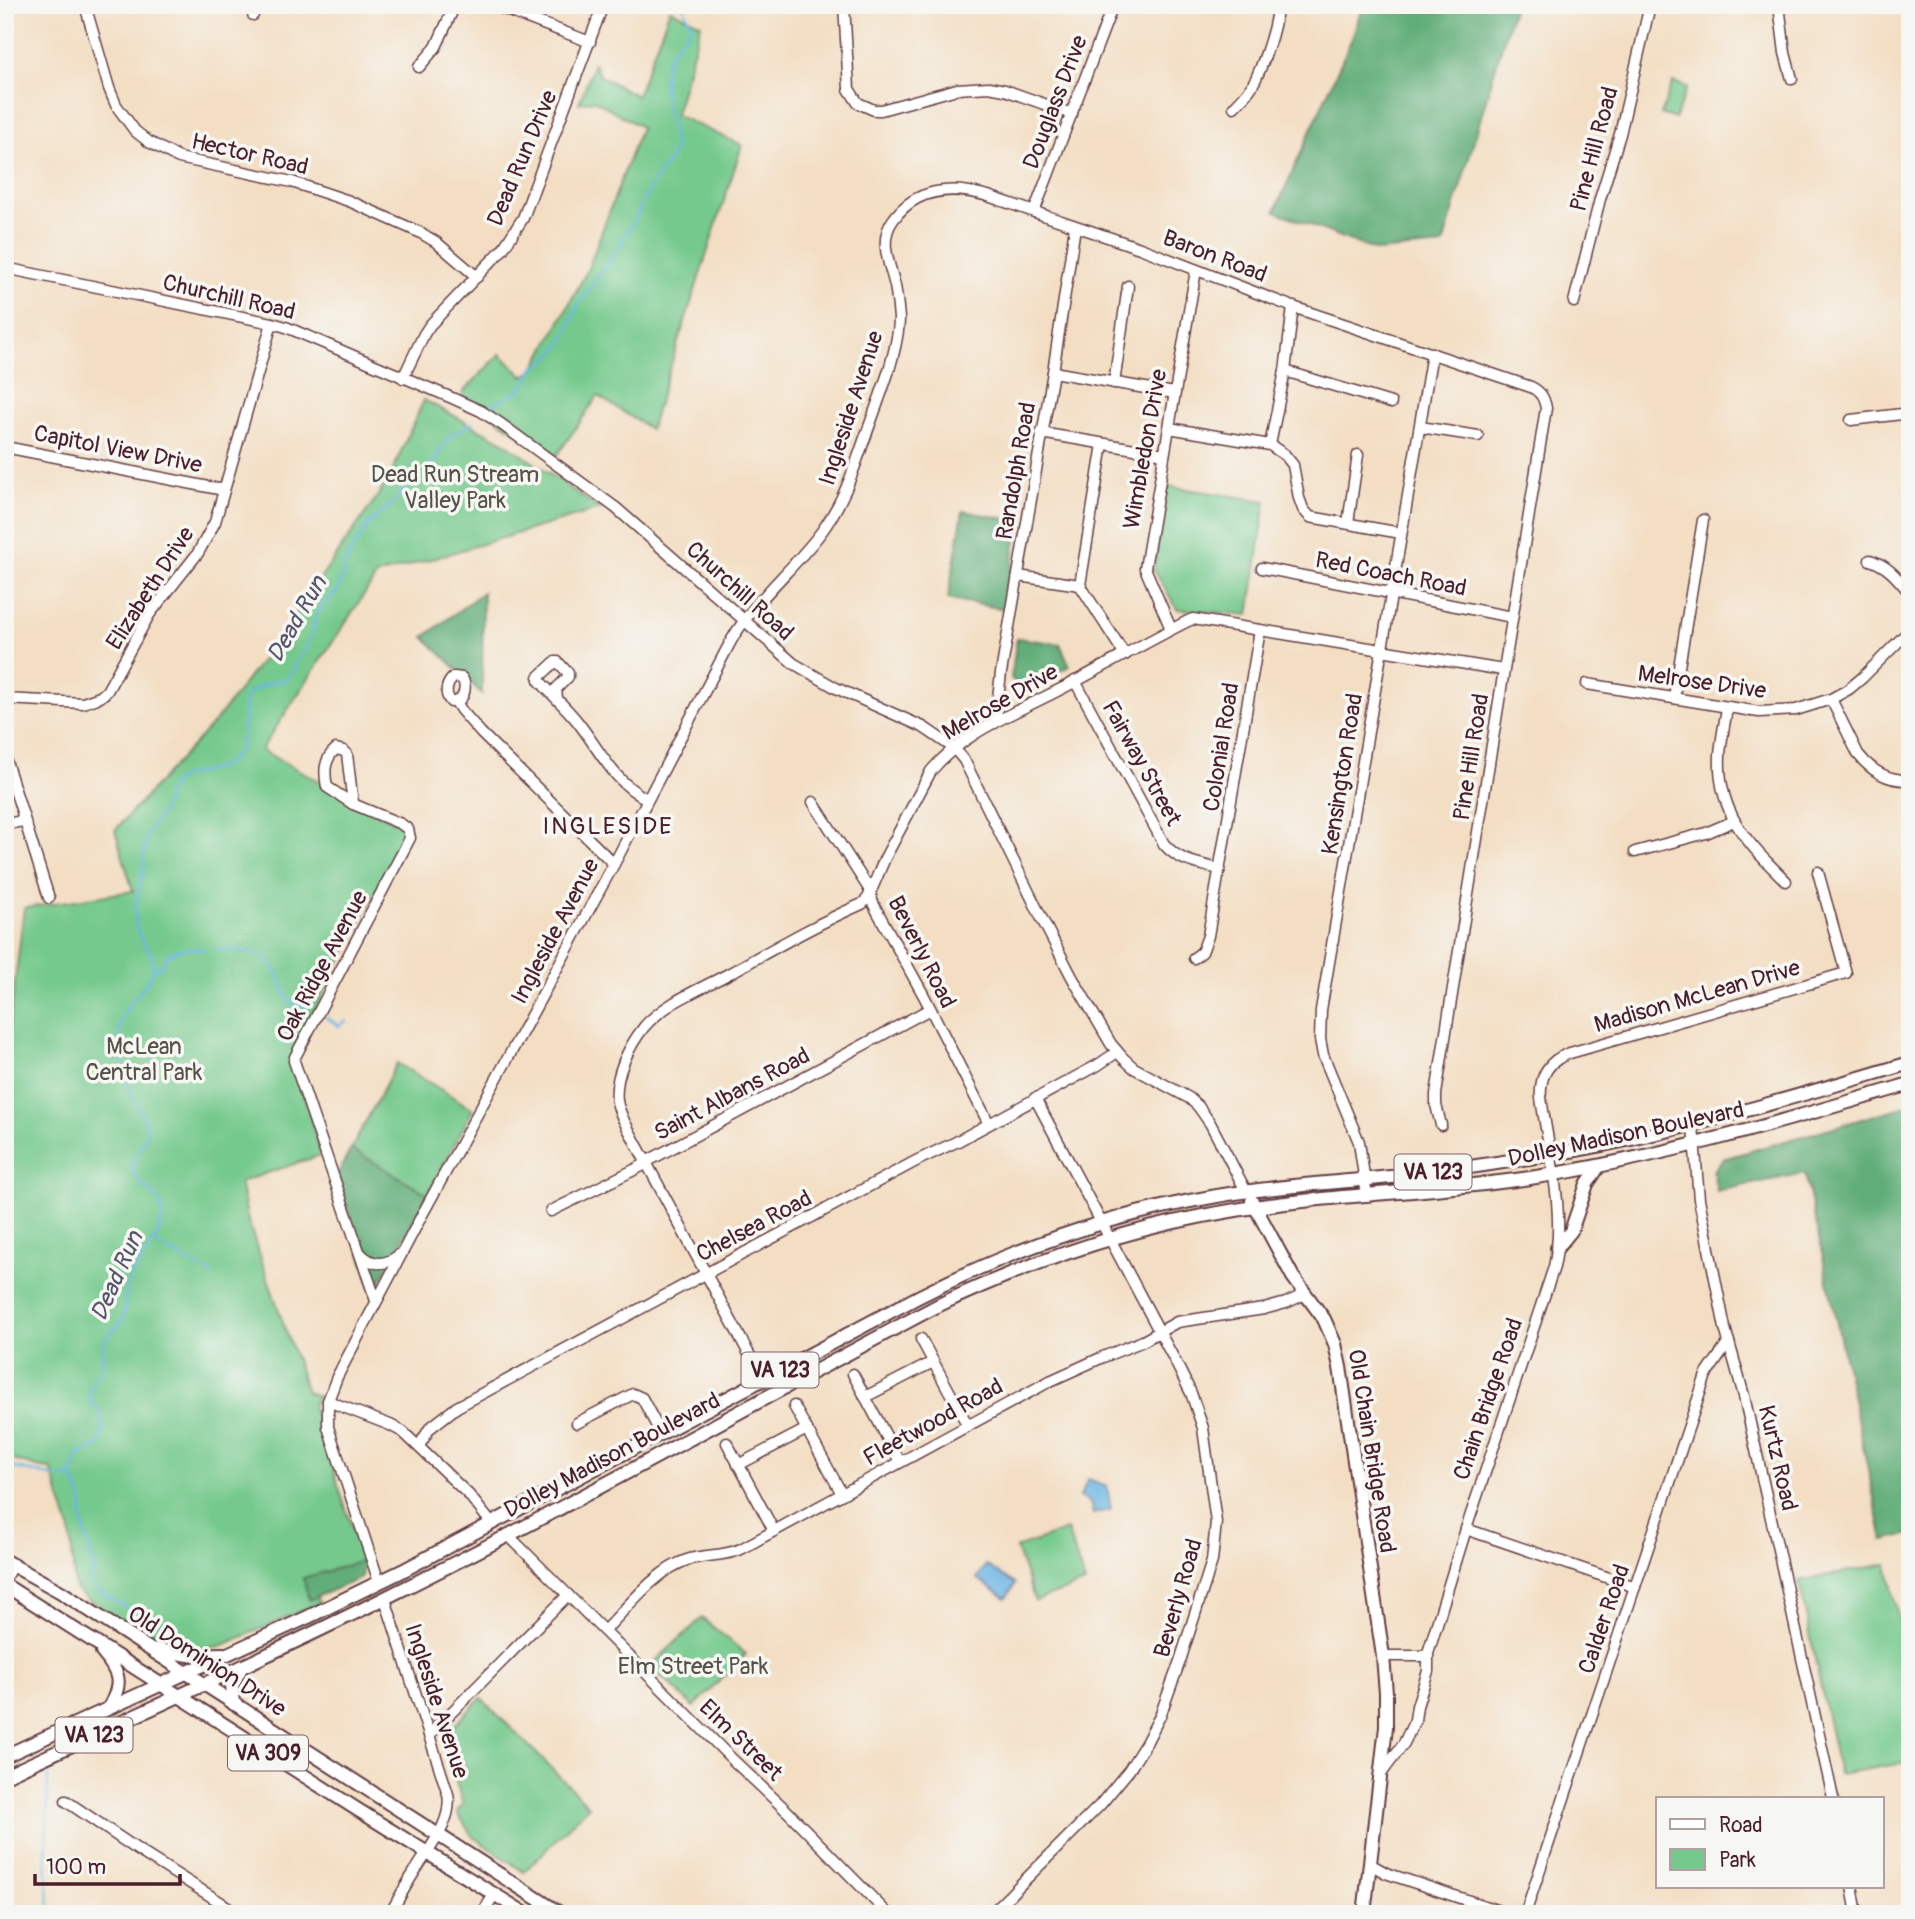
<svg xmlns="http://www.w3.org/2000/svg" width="1915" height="1919" viewBox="0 0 1915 1919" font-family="Pangolin,sans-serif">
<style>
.green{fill:#75c98c;stroke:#60745c;stroke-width:2}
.forest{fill:#60ad78;stroke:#556652;stroke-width:2}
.water{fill:#6cb6e4;stroke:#5b6a88;stroke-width:2}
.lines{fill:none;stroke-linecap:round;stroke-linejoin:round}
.stream{stroke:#6cb6e4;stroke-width:2.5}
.minor-casing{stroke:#633c42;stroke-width:13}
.major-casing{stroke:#633c42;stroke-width:16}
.minor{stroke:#fff;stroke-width:10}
.major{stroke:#fff;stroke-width:12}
.labels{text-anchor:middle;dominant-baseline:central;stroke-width:7;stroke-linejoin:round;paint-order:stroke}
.shield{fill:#f6f6f2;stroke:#7e6067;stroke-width:2}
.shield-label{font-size:21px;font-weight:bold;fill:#4a1f2b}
.street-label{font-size:23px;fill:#4a1f2b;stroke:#f6f6f2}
.park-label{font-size:23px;fill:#575248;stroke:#f6f6f2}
.water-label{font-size:24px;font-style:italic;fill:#56546c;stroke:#f6f6f2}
.neighbourhood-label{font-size:24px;letter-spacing:2px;fill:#4a1f2b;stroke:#f6f6f2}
</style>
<rect width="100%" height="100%" fill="#f6f6f2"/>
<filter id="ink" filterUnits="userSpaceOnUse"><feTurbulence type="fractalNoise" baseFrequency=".0143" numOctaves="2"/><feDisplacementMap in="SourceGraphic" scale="14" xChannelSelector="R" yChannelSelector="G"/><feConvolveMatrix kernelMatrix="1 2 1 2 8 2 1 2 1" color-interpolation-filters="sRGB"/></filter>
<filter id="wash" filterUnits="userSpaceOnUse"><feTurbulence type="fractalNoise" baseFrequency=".00686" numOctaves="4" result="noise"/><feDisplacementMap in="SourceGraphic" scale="28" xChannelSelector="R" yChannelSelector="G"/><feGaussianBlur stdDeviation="1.57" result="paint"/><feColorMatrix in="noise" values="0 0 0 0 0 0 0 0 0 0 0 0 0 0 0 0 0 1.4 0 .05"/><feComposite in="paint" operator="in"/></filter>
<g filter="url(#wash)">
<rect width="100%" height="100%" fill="#f3dec3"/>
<g class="green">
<path d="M670 9 701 24 675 115 742 145 650 429 598 396 555 458 462 396 464 391 500 354 523 376 533 371 587 271 641 127 594 100 579 103 594 63 600 76 637 96Z"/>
<path d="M1673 82 1687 87 1675 119 1661 114Z"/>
<path d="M424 400 504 442 600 509 377 575 261 750 408 829 292 1055 321 1155 240 1182 248 1221 307 1392 318 1396 312 1406 363 1561 305 1578 320 1603 221 1646 203 1648 193 1652 176 1653 106 1613 75 1589 70 1529 51 1469 41 1468 7 1458 5 1459V1062L24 908 133 891 115 830 217 719 281 635 381 491 390 476Z"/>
<path d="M1166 486 1266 501 1249 615 1177 609 1154 570Z"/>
<path d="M397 1063 473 1109 428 1194 351 1149Z"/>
<path d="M1067 1530 1085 1583 1035 1601 1016 1548Z"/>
<path d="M1887 1564 1910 1673V1762L1839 1774 1799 1581Z"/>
<path d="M702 1618 746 1654 694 1707 650 1666Z"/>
<path d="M481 1698 589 1806 524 1872 472 1836 457 1812 463 1804 442 1738Z"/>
</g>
<g class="forest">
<path d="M1363 5H1514L1443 245 1376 251 1275 211 1352 38Z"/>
<path d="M963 511 1019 521 1005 609 948 599Z"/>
<path d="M483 592 482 694 424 637Z"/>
<path d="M1017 638 1060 644 1070 666 1021 689 1011 678Z"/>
<path d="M1910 1105V1534L1883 1540 1805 1173 1717 1191 1713 1171 1723 1159Z"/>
<path d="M351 1149 428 1194 373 1294 337 1175Z"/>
<path d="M363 1561 361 1578 309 1600 303 1578Z"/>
</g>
<g class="water">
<path d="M1088 1479 1107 1487 1111 1509 1093 1514 1090 1502 1080 1497Z"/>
<path d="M986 1565 1015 1584 1006 1598 977 1579Z"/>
</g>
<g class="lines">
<g class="stream">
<path d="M490 408 497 402 519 391 536 366 546 360 563 342 577 307 620 245 633 223 651 185 670 159 674 149V138L664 94 665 67 671 51 692 27 684 8 685 5"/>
<path d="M217 949C269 952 270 953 289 1002L307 1008"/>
<path d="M154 967 159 968C162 965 164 961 166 958 175 945 190 949 204 949"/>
<path d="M326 1017 339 1026 346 1021"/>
<path d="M152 1242 213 1275"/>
<path d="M5 1465 49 1476 67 1478 71 1474 79 1454 100 1444C103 1433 104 1423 99 1413 95 1406 87 1399 90 1389 92 1381 100 1376 102 1366 103 1357 101 1348 105 1340 109 1332 119 1328 122 1320 127 1307 123 1292 130 1279 140 1259 159 1241 162 1218 165 1191 137 1190 133 1170 129 1154 149 1142 147 1126 145 1115 135 1103 130 1093 124 1078 117 1041 120 1025 124 1002 151 988 153 967 155 951 140 943 137 929 132 909 139 890 143 871 144 861 144 850 146 840 148 829 156 822 162 813 167 804 165 792 173 784 189 766 221 779 237 752 248 735 242 714 246 696L253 690 271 682 284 680 291 674 312 634 317 613 325 602 336 593 341 582 346 560 369 524 394 502 415 477 426 469 435 459 451 435 473 423"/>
<path d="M71 1474 81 1497 83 1507 82 1519 94 1569 92 1582 94 1589 188 1642"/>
<path d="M48 1776 46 1861 50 1914"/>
</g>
</g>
</g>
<g filter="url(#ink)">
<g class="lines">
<defs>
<g id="minor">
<path d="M85 5 109 88 116 105 135 131 149 142 179 158 292 182 349 201 419 232 436 242 477 277"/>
<path d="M493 5 590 42"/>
<path d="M844 5 849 89 858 103 874 110H881L957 89 989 87 1005 90 1072 114"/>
<path d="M1779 5 1785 53 1792 79"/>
<path d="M253 15 255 5"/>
<path d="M419 67 436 47 455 5"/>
<path d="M1234 107C1241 100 1247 94 1252 86 1262 69 1277 24 1277 5"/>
<path d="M1034 212 1113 5"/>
<path d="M5 268 272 323 286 327 452 398 481 411 501 424 616 508 793 663 836 688 923 727 954 748 964 760 1043 921 1072 977 1111 1044 1123 1058 1134 1068 1189 1098 1198 1106 1210 1123 1246 1191"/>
<path d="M1574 302 1600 199 1620 134 1650 5"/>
<path d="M1285 371 1391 403"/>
<path d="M1053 372 1174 393"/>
<path d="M403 378 424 334 430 325 503 249 523 218 603 5"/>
<path d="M1114 383 1128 286"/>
<path d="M1851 420 1910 413"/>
<path d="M1420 427 1478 436"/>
<path d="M1169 428 1270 445 1285 455 1293 465 1299 498 1303 509 1310 517 1401 533"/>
<path d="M1041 433 1164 454"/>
<path d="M1103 444 1080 585 1125 655"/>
<path d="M1270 445 1285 371 1293 307"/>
<path d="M5 447 224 490"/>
<path d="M1348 523 1358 455"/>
<path d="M1870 560C1889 566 1898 579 1910 593"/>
<path d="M1262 568 1512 617"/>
<path d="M1018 576 1080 585"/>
<path d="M1171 629 1145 568 1196 270"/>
<path d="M454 677 462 678C467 686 465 698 456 702H451C444 694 446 684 454 677Z"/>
<path d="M1075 681 1164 844C1179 862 1199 864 1220 869"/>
<path d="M1587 684 1759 712 1796 710 1831 699 1849 689 1862 678 1910 630"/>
<path d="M557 698 556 689 568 677V673L558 662H555L539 677V680C551 694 565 706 577 721 600 750 613 782 647 799"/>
<path d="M1674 698 1703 520"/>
<path d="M5 699 83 703 100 697 107 691 149 615 198 553 215 522 272 323"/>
<path d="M1831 699 1858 754C1871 771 1888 781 1910 780"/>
<path d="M456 702 461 710 481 733 614 864"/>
<path d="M1727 707C1725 723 1721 739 1720 755 1717 813 1748 844 1786 881"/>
<path d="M995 723 1001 673 1053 372 1075 227"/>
<path d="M336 749 344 751 347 754 353 804 327 787C324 772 324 759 336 749Z"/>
<path d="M5 758 49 898"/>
<path d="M813 802 871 892 872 901 876 909 924 996 989 1124"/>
<path d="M353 804 401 824 408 829 410 838 295 1057 294 1061 376 1301"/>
<path d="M5 824 24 821"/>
<path d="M1635 852 1706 833 1734 821"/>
<path d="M1194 958 1202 952 1208 936 1260 630"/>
<path d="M1910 1010V1012"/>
<path d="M1693 1126 1699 1199 1725 1328 1744 1396 1833 1798"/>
<path d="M1367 1196 1359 1142 1323 1055 1320 1039 1321 1010 1432 353"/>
<path d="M551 1211 642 1166 646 1162 930 1009"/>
<path d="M360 1253C372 1266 385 1266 399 1255"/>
<path d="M921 1339 968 1426"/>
<path d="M853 1374 900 1462"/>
<path d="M763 1380 624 1121C621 1114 618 1108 617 1101 614 1076 629 1046 644 1027 664 1003 703 988 730 973 773 949 816 924 862 904L868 898 885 858 931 771C963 732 1015 713 1059 690 1102 668 1144 643 1188 621L1193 619 1503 670"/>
<path d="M865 1397 933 1362"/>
<path d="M328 1401 390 1425 403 1432 469 1495 492 1524"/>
<path d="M794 1406 842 1494"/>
<path d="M577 1423 633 1394 642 1398 661 1434"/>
<path d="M727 1443 774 1531"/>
<path d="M419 1446 430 1428 457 1407 918 1160 956 1142 1098 1065 1117 1052"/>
<path d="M738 1465 807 1429"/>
<path d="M1466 1529 1635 1587"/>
<path d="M508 1535 734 1761 788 1812 888 1914"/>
<path d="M5 1578 13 1564"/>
<path d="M379 1582 328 1427V1401L337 1377 422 1215 614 864 731 641C755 599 794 569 822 531 844 501 854 469 866 435 874 413 882 392 889 370 894 353 899 335 899 318 898 307 897 296 895 286 890 264 878 241 893 220 916 187 953 186 988 196L1140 248 1293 307 1531 387C1541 392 1544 398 1546 408L1436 1094V1105L1441 1125"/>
<path d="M385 1599 448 1794C453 1819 432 1845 419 1865 408 1881 399 1898 390 1914"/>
<path d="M604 1631C627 1608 656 1570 687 1560 705 1554 723 1557 741 1549L1050 1381 1103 1357 1143 1341 1177 1322 1264 1309 1286 1303 1305 1294"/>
<path d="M1383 1656H1422L1428 1653"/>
<path d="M429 1735 568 1595"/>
<path d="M1381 1774 1404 1743 1415 1720 1417 1706 1428 1671V1653L1466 1529 1554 1267C1566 1213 1549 1153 1541 1098 1539 1076 1549 1060 1570 1053L1846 973 1818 872"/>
<path d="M66 1801 144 1854 239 1914"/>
<path d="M1370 1864 1386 1873 1508 1914"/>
<path d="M1852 1886 1857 1914"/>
<path d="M482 1914 495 1893"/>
<path d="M991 1914 1100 1805 1129 1770 1146 1743 1160 1716 1180 1661 1212 1561 1216 1522 1203 1428 1191 1393 1174 1359 1035 1098"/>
<path d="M1525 1914 1706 1375 1729 1342"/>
</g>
<g id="major">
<path d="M1252 1201 1293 1277 1324 1319 1335 1344 1340 1367 1383 1656 1386 1693V1727L1364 1914"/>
<path d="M1557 1248 1571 1231 1587 1184 1599 1166"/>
<path d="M5 1561 61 1592 561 1914"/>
<path d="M5 1585 358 1810 526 1914"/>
<path d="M157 1650 189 1655 223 1654"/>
<path d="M102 1652C120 1673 123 1683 109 1708"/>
<path d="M234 1704 232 1685 241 1668"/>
<path d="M5 1756 308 1617 402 1571 918 1297C1012 1249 1112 1214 1217 1196 1278 1185 1339 1183 1400 1176 1449 1171 1498 1163 1547 1155 1671 1135 1790 1098 1910 1063"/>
<path d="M5 1776C131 1717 259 1661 383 1599 571 1506 753 1403 939 1305 1032 1261 1128 1228 1230 1211 1329 1194 1430 1193 1530 1178 1660 1158 1784 1121 1910 1084"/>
</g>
</defs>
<use href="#minor" class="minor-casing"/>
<use href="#major" class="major-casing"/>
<use href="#minor" class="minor"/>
<use href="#major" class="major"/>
</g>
</g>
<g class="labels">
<g class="shield">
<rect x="1394.5" y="1154.5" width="77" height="35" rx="5"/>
<rect x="741.5" y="1352.5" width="77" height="35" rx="5"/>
<rect x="55.5" y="1717.5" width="77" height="35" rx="5"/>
<rect x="228" y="1735.5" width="80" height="35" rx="5"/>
</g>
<g class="shield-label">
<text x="1433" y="1172">VA 123</text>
<text x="780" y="1370">VA 123</text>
<text x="94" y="1735">VA 123</text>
<text x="268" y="1753">VA 309</text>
</g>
<g class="street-label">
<text transform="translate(1055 102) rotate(-69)">Douglass Drive</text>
<text transform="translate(1594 149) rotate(-75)">Pine Hill Road</text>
<text transform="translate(250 154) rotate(13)">Hector Road</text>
<text transform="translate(522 158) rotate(-67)">Dead Run Drive</text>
<text transform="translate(1215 256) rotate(21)">Baron Road</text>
<text transform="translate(229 297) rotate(13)">Churchill Road</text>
<text transform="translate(851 408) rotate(-72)">Ingleside Avenue</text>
<text transform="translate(118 449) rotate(11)">Capitol View Drive</text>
<text transform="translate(1145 449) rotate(-80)">Wimbledon Drive</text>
<text transform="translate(1016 471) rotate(-80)">Randolph Road</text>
<text transform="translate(1391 574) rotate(11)">Red Coach Road</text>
<text transform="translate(150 588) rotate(-57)">Elizabeth Drive</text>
<text transform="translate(740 591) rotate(42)">Churchill Road</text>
<text transform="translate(1702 682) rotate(8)">Melrose Drive</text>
<text transform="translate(1000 702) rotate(-30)">Melrose Drive</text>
<text transform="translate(1221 747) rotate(-81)">Colonial Road</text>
<text transform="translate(1471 757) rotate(-81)">Pine Hill Road</text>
<text transform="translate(1142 763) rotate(61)">Fairway Street</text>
<text transform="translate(1342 774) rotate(-81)">Kensington Road</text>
<text transform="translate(555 931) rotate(-62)">Ingleside Avenue</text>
<text transform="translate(922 952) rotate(63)">Beverly Road</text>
<text transform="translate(322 966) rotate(-62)">Oak Ridge Avenue</text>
<text transform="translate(1697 996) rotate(-16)">Madison McLean Drive</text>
<text transform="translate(732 1094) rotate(-28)">Saint Albans Road</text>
<text transform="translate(1626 1134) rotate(-12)">Dolley Madison Boulevard</text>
<text transform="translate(754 1226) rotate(-28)">Chelsea Road</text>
<text transform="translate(1488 1399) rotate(-71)">Chain Bridge Road</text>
<text transform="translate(933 1422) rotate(-29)">Fleetwood Road</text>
<text transform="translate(1372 1451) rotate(81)">Old Chain Bridge Road</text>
<text transform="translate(612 1455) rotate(-28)">Dolley Madison Boulevard</text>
<text transform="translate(1778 1458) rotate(77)">Kurtz Road</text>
<text transform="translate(1178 1598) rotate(-74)">Beverly Road</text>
<text transform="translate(1604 1619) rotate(-71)">Calder Road</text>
<text transform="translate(207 1661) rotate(33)">Old Dominion Drive</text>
<text transform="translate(437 1701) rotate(72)">Ingleside Avenue</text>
<text transform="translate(741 1740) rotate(44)">Elm Street</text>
</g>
<g class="park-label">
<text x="455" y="474">Dead Run Stream<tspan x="455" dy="26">Valley Park</tspan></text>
<text x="144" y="1046">McLean<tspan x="144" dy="26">Central Park</tspan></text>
<text x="693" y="1666">Elm Street Park</text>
</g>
<g class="water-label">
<text transform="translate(297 619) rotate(-60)">Dead Run</text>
<text transform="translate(117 1276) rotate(-66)">Dead Run</text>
</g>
<g class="neighbourhood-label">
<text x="608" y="826">INGLESIDE</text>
</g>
</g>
<rect width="1915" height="1919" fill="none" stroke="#f6f6f2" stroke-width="28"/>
<rect x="1656" y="1797" width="228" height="91" fill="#f6f6f2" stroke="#b1a0a2" stroke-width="2"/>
<rect x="1670" y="1819" width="35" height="10" fill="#ffffff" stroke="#b1a0a2" stroke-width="2"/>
<text x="1719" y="1832" font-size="21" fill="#4a1f2b">Road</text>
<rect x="1670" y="1849" width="35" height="21" fill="#75c98c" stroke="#b1a0a2" stroke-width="2"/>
<text x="1719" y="1867" font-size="21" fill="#4a1f2b">Park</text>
<path d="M35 1874v10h145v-10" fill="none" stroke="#4a1f2b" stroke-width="3.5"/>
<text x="46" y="1874" font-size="21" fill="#4a1f2b" stroke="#f6f6f2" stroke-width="5" paint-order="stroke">100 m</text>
</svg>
